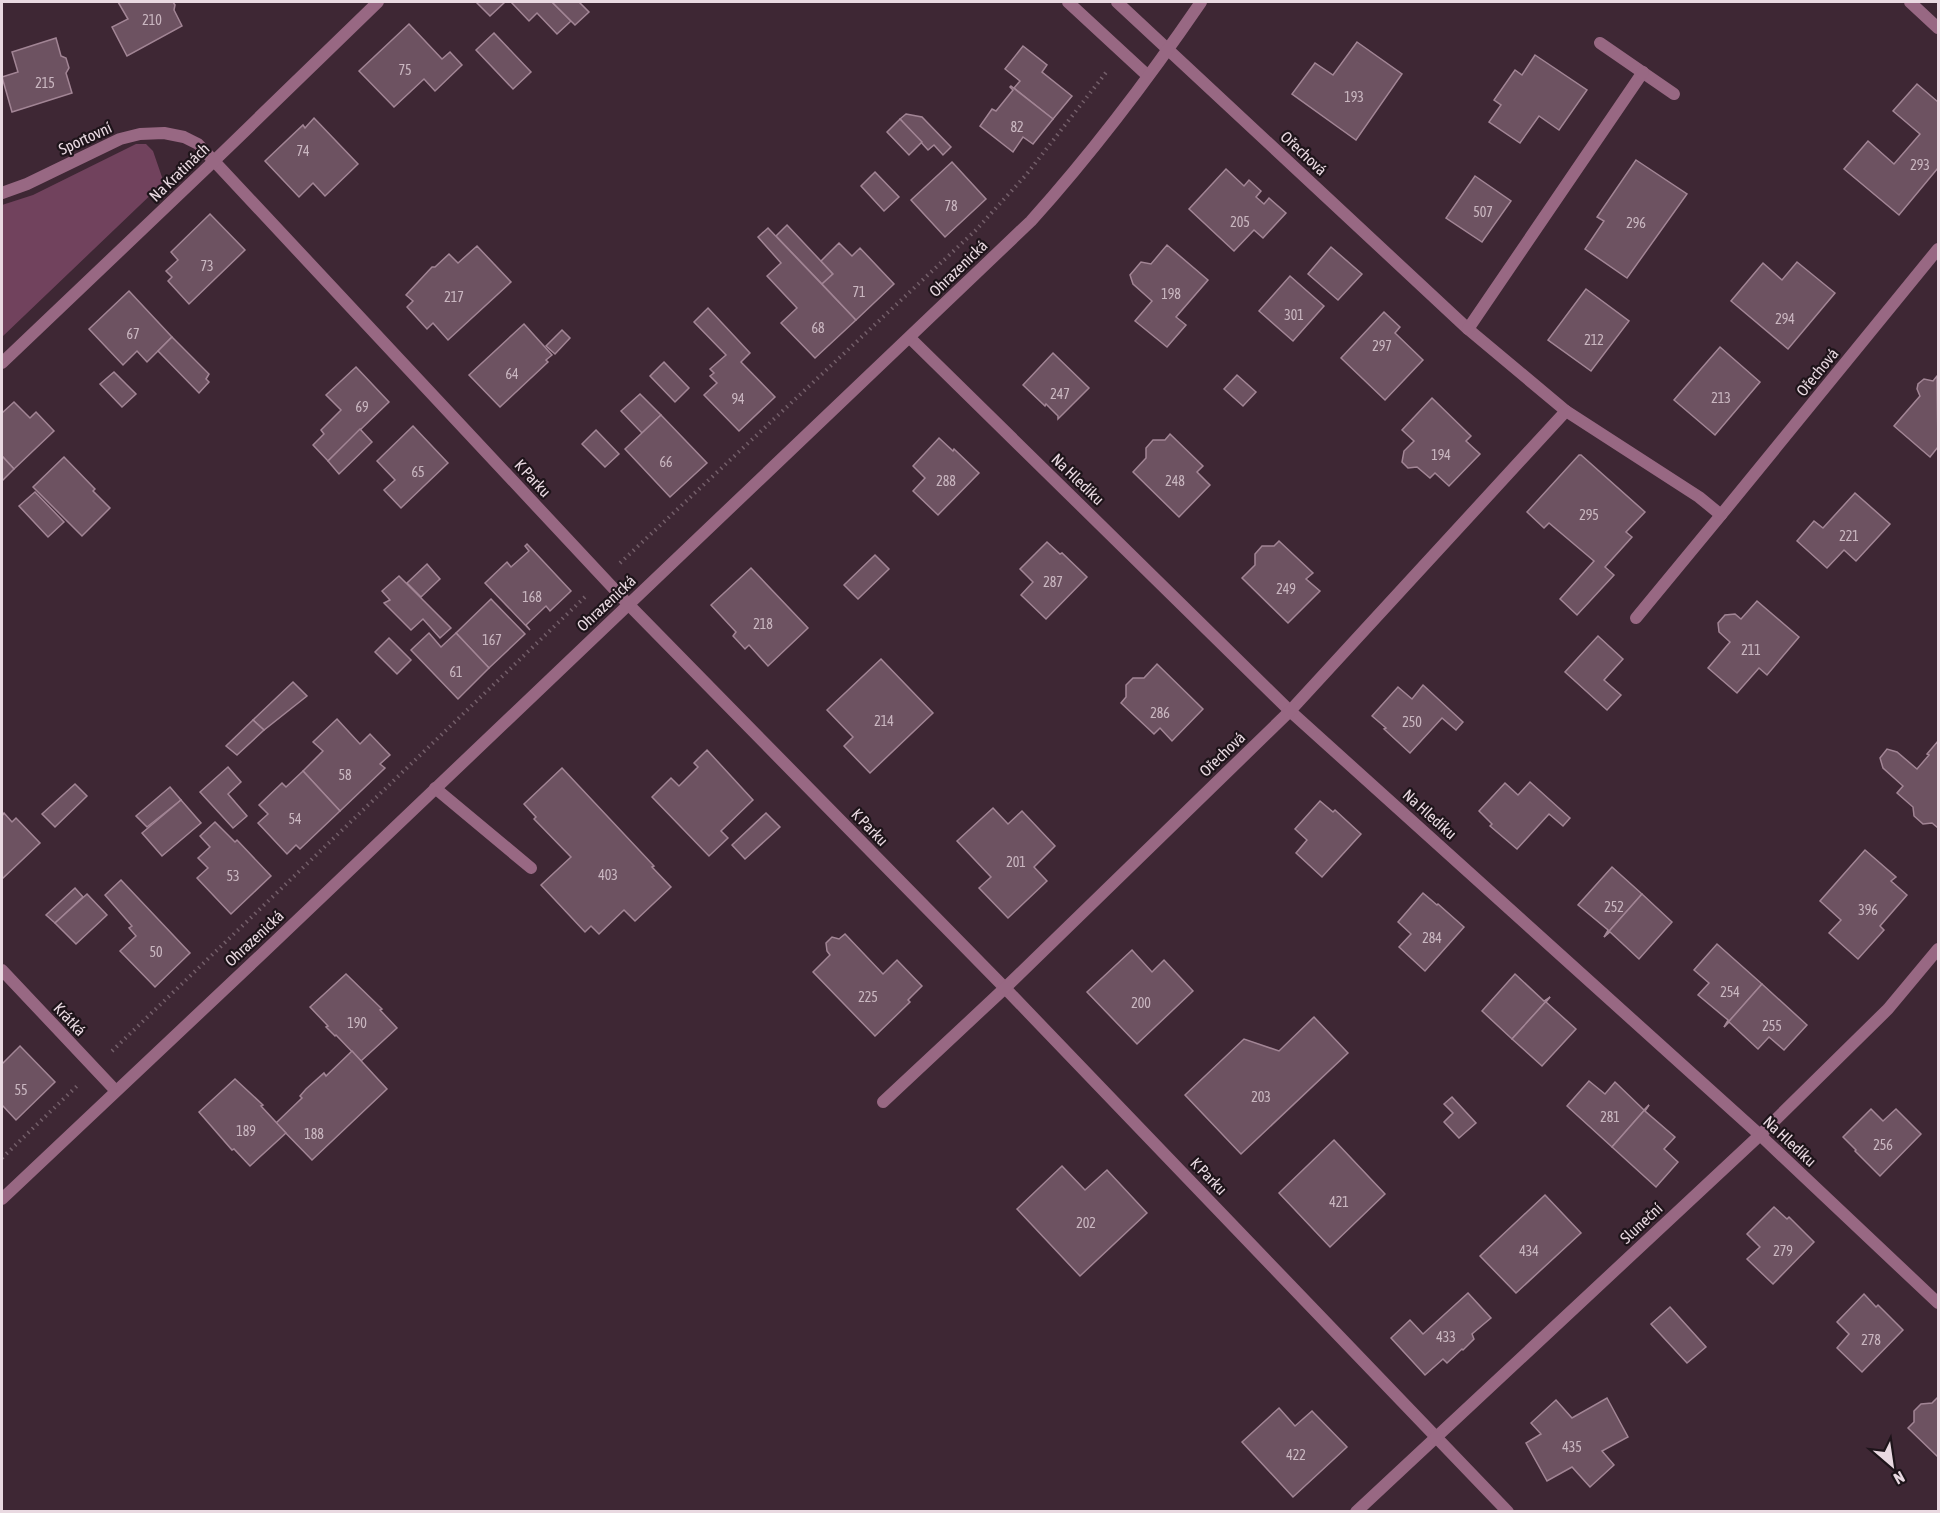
<svg xmlns="http://www.w3.org/2000/svg" width="1940" height="1513" viewBox="0 0 1940 1513" font-family="'Asap Condensed',sans-serif">
<style>
.green{fill:#71425d}
.building{fill:#6d5261;stroke:#a28595;stroke-width:1.5}
.lines{fill:none;stroke-linecap:round;stroke-linejoin:round}
.path{stroke:#745f6a;stroke-width:4;stroke-dasharray:1.5 4.5;stroke-linecap:butt}
.service{stroke:#986883;stroke-width:12}
.minor{stroke:#986883;stroke-width:12}
.tertiary{stroke:#986883;stroke-width:12}
.labels{text-anchor:middle;dominant-baseline:central;stroke-width:4.5;stroke-linejoin:round;paint-order:stroke}
.number-label{font-size:14px;fill:#cab7c1}
.street-label{font-size:16px;fill:#e9d9e1;stroke:#1e141a}
</style>
<rect width="100%" height="100%" fill="#3e2734"/>
<path class="green" d="M136 144H146L153 151 163 180 161 185 2 337V205L33 195Z"/>
<g class="building">
<path d="M118 2H173L175 5 174 10 182 26 127 56 112 27 128 19Z"/>
<path d="M476 2H505L490 16Z"/>
<path d="M511 2H552L571 21 557 34 537 13 529 21Z"/>
<path d="M552 2H579L589 12 575 25Z"/>
<path d="M409 24 442 59 450 52 462 65 435 91 424 79 394 107 359 71Z"/>
<path d="M494 33 531 72 513 89 476 50Z"/>
<path d="M56 38 61 56 66 58 69 68 66 73 72 93 12 112 2 77 18 72 12 52Z"/>
<path d="M1357 42 1402 74 1356 140 1292 94 1315 63 1333 75Z"/>
<path d="M1023 46 1047 65 1042 72 1072 96 1053 119 1014 88 1020 81 1005 69Z"/>
<path d="M1535 55 1587 90 1559 130 1539 116 1520 143 1489 122 1501 105 1494 100 1515 70 1522 75Z"/>
<path d="M1917 84 1938 102V168L1899 215 1844 169 1868 141 1894 164 1920 134 1893 111Z"/>
<path d="M1011 86 1053 119 1033 144 1023 137 1013 152 980 126 992 109 996 111 1013 90 1010 87Z"/>
<path d="M906 114 922 117 951 147 943 155 934 145 928 150 900 119Z"/>
<path d="M314 118 358 164 325 196 313 183 299 197 265 161 303 125 305 128Z"/>
<path d="M900 119 922 142 909 155 887 132Z"/>
<path d="M1636 160 1687 194 1627 278 1585 249 1604 221 1597 217Z"/>
<path d="M952 162 986 199 945 237 911 200Z"/>
<path d="M1226 169 1244 186 1249 180 1261 191 1256 197 1264 204 1269 198 1286 213 1263 238 1254 230 1234 251 1189 209Z"/>
<path d="M875 172 899 197 884 211 861 186Z"/>
<path d="M1475 176 1511 201 1482 242 1446 218Z"/>
<path d="M210 214 245 250 189 304 168 281 172 277 166 271 178 260 171 252Z"/>
<path d="M787 225 833 274 822 284 776 236Z"/>
<path d="M768 228 856 320 815 358 781 323 797 308 767 276 781 263 758 237Z"/>
<path d="M839 243 852 256 860 248 894 284 856 320 822 284 833 274 821 261Z"/>
<path d="M1167 245 1208 280 1176 317 1186 325 1167 347 1135 321 1152 301 1133 284 1130 275 1141 262 1151 264Z"/>
<path d="M477 246 511 282 448 340 433 323 427 329 407 307 413 301 406 295 432 267H435L449 254 458 263Z"/>
<path d="M1331 247 1362 274 1338 300 1308 274Z"/>
<path d="M1797 262 1835 293 1788 349 1731 301 1763 263 1782 280Z"/>
<path d="M1290 276 1324 306 1293 341 1259 311Z"/>
<path d="M1586 289 1629 321 1591 371 1548 340Z"/>
<path d="M129 291 172 337 147 362 137 351 123 365 89 329Z"/>
<path d="M708 308 750 353 741 362 775 397 739 431 704 395 717 383 710 376 714 373 710 369 726 355 694 322Z"/>
<path d="M1384 312 1400 327 1395 333 1423 360 1385 400 1341 358Z"/>
<path d="M524 324 552 355 546 360 548 362 500 407 469 375Z"/>
<path d="M562 330 570 338 555 354 546 346Z"/>
<path d="M172 337 209 374 206 379 209 382 199 393 158 351Z"/>
<path d="M1720 347 1760 382 1715 435 1674 400Z"/>
<path d="M1053 353 1089 388 1058 419V416L1046 404 1045 406 1023 385Z"/>
<path d="M664 362 689 388 675 402 650 376Z"/>
<path d="M356 367 389 402 328 461 313 445 324 434 321 430 341 410 326 395Z"/>
<path d="M114 372 136 394 122 407 100 384Z"/>
<path d="M1237 375 1256 392 1243 406 1224 389Z"/>
<path d="M1937 376 1938 447 1930 457 1894 426 1920 396 1917 389 1918 384 1924 379 1933 381Z"/>
<path d="M640 394 661 415 642 433 621 411Z"/>
<path d="M1432 398 1471 436 1466 441 1480 454 1449 486 1435 473 1430 478 1417 467 1408 468 1402 462 1404 451 1414 441 1402 430Z"/>
<path d="M14 402 30 418 36 412 54 431 14 469 2 456V413Z"/>
<path d="M661 415 707 463 670 497 625 449Z"/>
<path d="M413 426 448 463 401 508 384 490 395 480 377 461Z"/>
<path d="M360 429 372 442 339 474 328 461Z"/>
<path d="M596 430 619 454 605 467 582 444Z"/>
<path d="M1170 434 1203 466 1197 472 1210 485 1179 517 1133 472 1146 458V448L1153 440H1165Z"/>
<path d="M939 438 953 451 954 449 979 473 938 515 913 491 925 478 913 466Z"/>
<path d="M1579 455H1581L1645 512 1626 532 1632 537 1605 567 1614 575 1577 615 1560 599 1594 561 1549 523 1544 528 1527 512Z"/>
<path d="M2 456 14 469 2 481Z"/>
<path d="M64 457 95 489 93 491 110 508 82 536 33 487Z"/>
<path d="M35 492 64 522 48 537 19 506Z"/>
<path d="M1855 493 1890 524 1856 561 1844 550 1827 568 1797 541 1814 521 1823 528Z"/>
<path d="M1279 541 1313 573 1306 579 1320 591 1288 623 1242 578 1255 565V554L1262 546H1274Z"/>
<path d="M1047 542 1060 554 1062 553 1087 577 1046 619 1021 595 1033 582 1020 569Z"/>
<path d="M527 544 571 591 550 611 546 606 526 625 530 630 485 583 507 562 511 567 529 551 525 546Z"/>
<path d="M875 555 889 569 858 599 844 585Z"/>
<path d="M427 564 440 579 421 597 407 583Z"/>
<path d="M751 568 808 628 768 666 749 645 745 649 733 636 736 632 711 605Z"/>
<path d="M399 576 451 628 440 638 423 619 411 630 384 603 390 600 382 591Z"/>
<path d="M491 599 525 634 489 668 456 633Z"/>
<path d="M1757 601 1799 637 1767 675 1759 668 1737 693 1708 668 1730 642 1719 632 1718 623 1725 615 1735 614 1741 619Z"/>
<path d="M429 633 441 647 456 633 489 668 458 699 411 650Z"/>
<path d="M1598 636 1623 659 1604 680 1621 695 1607 710 1565 672Z"/>
<path d="M389 638 411 660 397 674 375 652Z"/>
<path d="M881 659 933 713 870 773 844 746 853 737 827 710Z"/>
<path d="M1157 664 1203 709 1172 741 1160 728 1154 734 1121 703 1126 697V685L1133 678H1144Z"/>
<path d="M293 682 307 696 264 730 253 720Z"/>
<path d="M1423 685 1463 722 1456 730 1442 718 1410 753 1384 729 1386 728 1372 716 1398 687 1412 699Z"/>
<path d="M337 719 360 744 370 734 390 755 380 764 385 768 340 811 303 771 323 751 313 742Z"/>
<path d="M253 720 264 730 237 755 226 746Z"/>
<path d="M1938 741V828L1932 823 1923 824 1914 816 1913 807 1897 793 1903 786 1883 768 1880 758 1887 749 1897 752 1917 769 1929 755 1927 754Z"/>
<path d="M707 750 753 800 721 831 728 838 709 856 652 797 671 778 679 786 698 767 694 763Z"/>
<path d="M228 767 241 782 228 794 247 816 233 828 200 792Z"/>
<path d="M562 768 654 866 652 867 671 887 635 921 624 910 599 934 591 926 585 932 541 885 571 857 534 819 536 817 524 804Z"/>
<path d="M303 771 340 811 300 849 296 845 287 854 258 823 268 814 259 805 282 783 286 787Z"/>
<path d="M1530 782 1570 818 1563 826 1549 814 1517 849 1490 826 1492 824 1479 811 1505 783 1518 795Z"/>
<path d="M75 784 87 796 55 827 42 814Z"/>
<path d="M170 787 181 800 147 827 136 816Z"/>
<path d="M181 800 201 823 162 856 142 833Z"/>
<path d="M1320 801 1333 812 1335 810 1361 834 1322 877 1296 853 1307 840 1295 829Z"/>
<path d="M993 808 1008 824 1022 811 1055 846 1034 867 1047 881 1008 918 979 888 991 877 957 841Z"/>
<path d="M4 813 12 822 16 818 40 843 2 879V816Z"/>
<path d="M766 813 780 827 745 859 732 845Z"/>
<path d="M215 822 235 842 237 840 271 876 231 914 197 878 208 868 198 858 210 847 200 836Z"/>
<path d="M1865 850 1896 877 1891 881 1907 895 1880 926 1884 930 1858 959 1829 933 1841 920 1820 901Z"/>
<path d="M1612 867 1642 894 1604 937 1608 930 1578 905Z"/>
<path d="M121 880 190 953 155 987 120 951 136 936 129 928 132 926 105 895Z"/>
<path d="M75 888 83 897 55 923 46 915Z"/>
<path d="M1423 893 1437 905 1438 904 1464 927 1425 971 1399 947 1411 934 1398 922Z"/>
<path d="M87 894 107 915 76 944 55 923Z"/>
<path d="M1642 894 1672 922 1639 959 1610 932 1604 937Z"/>
<path d="M845 934 883 974 897 960 922 986 908 1000 910 1002 875 1036 813 972 830 955 827 951 826 943 832 937 839 939Z"/>
<path d="M1717 944 1762 984 1724 1027 1728 1020 1698 995 1709 983 1694 970Z"/>
<path d="M1132 950 1152 972 1164 960 1193 991 1137 1044 1087 992Z"/>
<path d="M346 974 382 1009 380 1010 397 1028 361 1061 336 1035 335 1036 326 1027 328 1026 310 1007Z"/>
<path d="M1515 974 1544 1001 1550 997 1512 1039 1482 1011Z"/>
<path d="M1762 984 1807 1025 1784 1050 1769 1037 1758 1049 1729 1022 1724 1027Z"/>
<path d="M1550 997 1546 1002 1576 1029 1542 1066 1512 1039Z"/>
<path d="M1314 1017 1348 1053 1241 1154 1185 1095 1244 1039 1279 1051Z"/>
<path d="M20 1046 55 1082 16 1120 2 1105V1064Z"/>
<path d="M352 1051 387 1089 312 1160 276 1123 302 1098 300 1096 306 1089 324 1073 326 1076Z"/>
<path d="M235 1079 263 1105 261 1106 286 1133 250 1166 234 1149 232 1150 199 1112Z"/>
<path d="M1589 1081 1605 1094 1615 1082 1644 1110 1649 1105 1612 1147 1567 1106Z"/>
<path d="M1452 1097 1476 1123 1459 1138 1444 1122 1453 1113 1444 1104Z"/>
<path d="M1649 1105 1645 1111 1675 1137 1664 1149 1678 1162 1656 1187 1612 1147Z"/>
<path d="M1871 1109 1883 1121 1896 1109 1921 1134 1880 1176 1855 1151 1856 1150 1843 1137Z"/>
<path d="M1334 1140 1385 1194 1330 1247 1279 1193Z"/>
<path d="M1062 1166 1085 1190 1107 1170 1147 1213 1080 1276 1017 1209Z"/>
<path d="M1545 1195 1581 1233 1516 1293 1480 1256Z"/>
<path d="M1774 1207 1787 1219 1789 1217 1814 1242 1773 1284 1747 1259 1760 1247 1747 1234Z"/>
<path d="M1468 1293 1491 1318 1472 1334 1474 1339 1463 1350 1462 1349 1447 1363 1443 1359 1425 1375 1391 1338 1410 1320 1423 1334Z"/>
<path d="M1864 1294 1876 1307 1878 1305 1903 1330 1862 1372 1837 1348 1849 1334 1837 1322Z"/>
<path d="M1670 1307 1706 1347 1687 1363 1651 1324Z"/>
<path d="M1938 1397V1457L1908 1428 1914 1422V1411L1921 1404 1932 1403Z"/>
<path d="M1607 1398 1628 1437 1602 1451 1614 1465 1590 1487 1572 1467 1547 1481 1526 1443 1541 1434 1531 1423 1556 1400 1572 1418Z"/>
<path d="M1279 1408 1295 1426 1312 1411 1347 1447 1293 1497 1242 1442Z"/>
</g>
<g class="lines">
<g class="path">
<path d="M620 563 976 230 1026 175 1108 70"/>
<path d="M112 1051 587 595"/>
<path d="M2 1158 77 1086"/>
</g>
<g class="service">
<path d="M2 193 27 184 120 139 140 134 164 133 184 137 198 144 214 161"/>
<path d="M435 788 531 868"/>
</g>
<g class="minor">
<path d="M1068 2 1148 76"/>
<path d="M1117 2 1468 329 1566 411"/>
<path d="M1910 2 1938 28"/>
<path d="M1600 43 1674 94"/>
<path d="M214 161 629 605 1005 988 1508 1512"/>
<path d="M1468 329 1643 72"/>
<path d="M910 338 1290 711 1760 1135 1938 1303"/>
<path d="M2 363 214 161 378 2"/>
<path d="M1636 618 1721 515"/>
<path d="M2 970 115 1090"/>
<path d="M883 1102 1005 988 1290 711 1566 411 1699 497 1721 515 1938 249"/>
<path d="M1356 1512 1760 1135 1888 1009 1938 949"/>
</g>
<path class="tertiary" d="M2 1199 265 951 1031 221C1093 152 1149 78 1201 2"/>
</g>
<g class="labels">
<g class="number-label">
<text x="152" y="20">210</text>
<text x="405" y="70">75</text>
<text x="45" y="83">215</text>
<text x="1354" y="97">193</text>
<text x="1017" y="127">82</text>
<text x="303" y="151">74</text>
<text x="1920" y="165">293</text>
<text x="951" y="206">78</text>
<text x="1483" y="212">507</text>
<text x="1240" y="222">205</text>
<text x="1636" y="223">296</text>
<text x="207" y="266">73</text>
<text x="859" y="292">71</text>
<text x="1171" y="294">198</text>
<text x="454" y="297">217</text>
<text x="1294" y="315">301</text>
<text x="1785" y="319">294</text>
<text x="818" y="328">68</text>
<text x="133" y="334">67</text>
<text x="1594" y="340">212</text>
<text x="1382" y="346">297</text>
<text x="512" y="374">64</text>
<text x="1060" y="394">247</text>
<text x="1721" y="398">213</text>
<text x="738" y="399">94</text>
<text x="362" y="407">69</text>
<text x="1441" y="455">194</text>
<text x="666" y="462">66</text>
<text x="418" y="472">65</text>
<text x="946" y="481">288</text>
<text x="1175" y="481">248</text>
<text x="1589" y="515">295</text>
<text x="1849" y="536">221</text>
<text x="1053" y="582">287</text>
<text x="1286" y="589">249</text>
<text x="532" y="597">168</text>
<text x="763" y="624">218</text>
<text x="492" y="640">167</text>
<text x="1751" y="650">211</text>
<text x="456" y="672">61</text>
<text x="1160" y="713">286</text>
<text x="884" y="721">214</text>
<text x="1412" y="722">250</text>
<text x="345" y="775">58</text>
<text x="295" y="819">54</text>
<text x="1016" y="862">201</text>
<text x="608" y="875">403</text>
<text x="233" y="876">53</text>
<text x="1614" y="907">252</text>
<text x="1868" y="910">396</text>
<text x="1432" y="938">284</text>
<text x="156" y="952">50</text>
<text x="1730" y="992">254</text>
<text x="868" y="997">225</text>
<text x="1141" y="1003">200</text>
<text x="357" y="1023">190</text>
<text x="1772" y="1026">255</text>
<text x="21" y="1090">55</text>
<text x="1261" y="1097">203</text>
<text x="1610" y="1117">281</text>
<text x="246" y="1131">189</text>
<text x="314" y="1134">188</text>
<text x="1883" y="1145">256</text>
<text x="1339" y="1202">421</text>
<text x="1086" y="1223">202</text>
<text x="1529" y="1251">434</text>
<text x="1783" y="1251">279</text>
<text x="1446" y="1337">433</text>
<text x="1871" y="1340">278</text>
<text x="1572" y="1447">435</text>
<text x="1296" y="1455">422</text>
</g>
<g class="street-label">
<text transform="translate(85 138) rotate(-25)">Sportovní</text>
<text transform="translate(1304 153) rotate(43)">Ořechová</text>
<text transform="translate(179 172) rotate(-44)">Na Kratinách</text>
<text transform="translate(958 268) rotate(-44)">Ohrazenická</text>
<text transform="translate(1817 372) rotate(-51)">Ořechová</text>
<text transform="translate(533 478) rotate(47)">K Parku</text>
<text transform="translate(1078 479) rotate(44)">Na Hledíku</text>
<text transform="translate(606 603) rotate(-43)">Ohrazenická</text>
<text transform="translate(1222 754) rotate(-44)">Ořechová</text>
<text transform="translate(1430 814) rotate(42)">Na Hledíku</text>
<text transform="translate(870 827) rotate(46)">K Parku</text>
<text transform="translate(254 938) rotate(-43)">Ohrazenická</text>
<text transform="translate(70 1019) rotate(47)">Krátká</text>
<text transform="translate(1790 1141) rotate(43)">Na Hledíku</text>
<text transform="translate(1209 1176) rotate(46)">K Parku</text>
<text transform="translate(1641 1223) rotate(-43)">Sluneční</text>
</g>
</g>
<rect width="1940" height="1513" fill="none" stroke="#e9d9e1" stroke-width="6"/>
<g transform="translate(1892 1465) rotate(151)" stroke="#1e141a" stroke-width="4.5" paint-order="stroke">
<path d="M0-4.5L10 22L0 15L-10 22Z" fill="#e9d9e1"/>
<text y="-9" font-size="16" font-weight="bold" text-anchor="middle" fill="#e9d9e1">N</text>
</g>
</svg>
